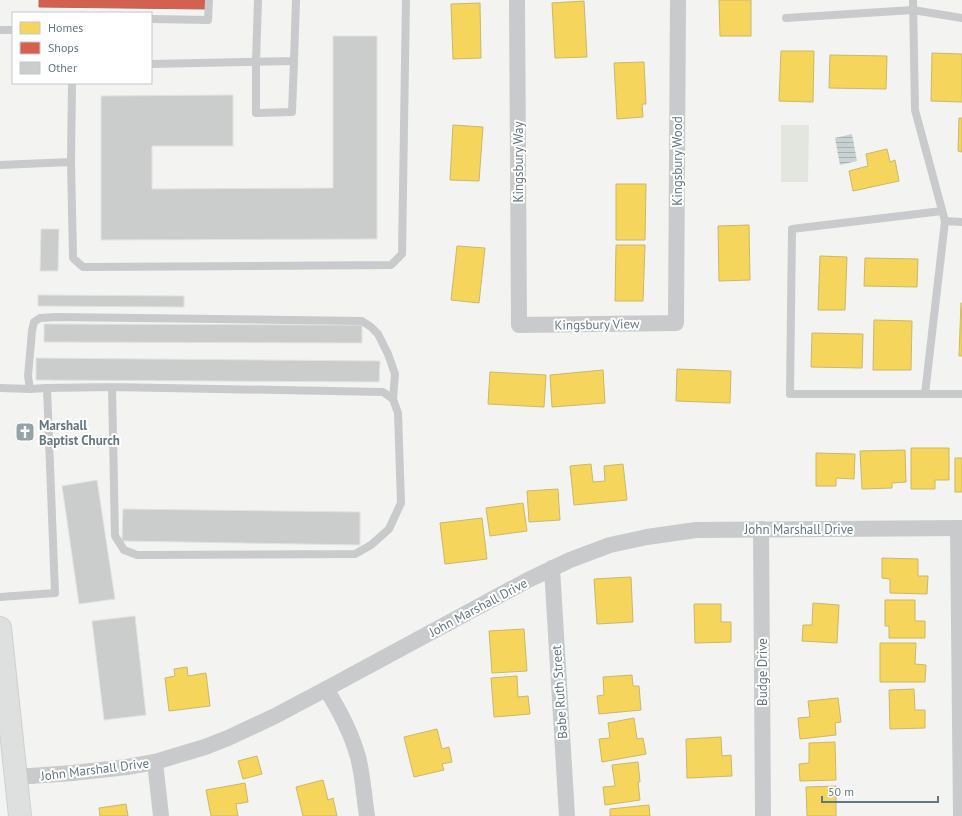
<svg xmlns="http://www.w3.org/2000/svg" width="962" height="816" font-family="'PT Sans',sans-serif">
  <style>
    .pitch { fill: #e3e6df }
    .water { fill: url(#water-rules) }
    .homes { fill: #f6d55c; stroke: #cab967 }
    .shops { fill: #d6604d; stroke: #b4675d }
    .building { fill: #cbcdcd; stroke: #e2e2e1 }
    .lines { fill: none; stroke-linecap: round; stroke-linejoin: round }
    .secondary-casing { stroke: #ced0d0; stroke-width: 24 }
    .service { stroke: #c8cacb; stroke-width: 8 }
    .minor { stroke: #c8cacb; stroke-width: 16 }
    .secondary { stroke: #dedfdf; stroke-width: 22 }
    .labels { text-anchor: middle; stroke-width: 4; stroke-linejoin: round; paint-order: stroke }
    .street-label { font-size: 13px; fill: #637781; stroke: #fff }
    .poi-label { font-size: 13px; font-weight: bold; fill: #637781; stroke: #fff; text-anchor: start }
  </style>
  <defs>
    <pattern id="water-rules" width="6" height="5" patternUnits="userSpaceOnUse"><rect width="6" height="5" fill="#c8d2d3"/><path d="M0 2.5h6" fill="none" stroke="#a6afb1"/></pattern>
  </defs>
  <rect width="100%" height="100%" fill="#f3f3f1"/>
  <polygon class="pitch" points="781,125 809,125 808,182 781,182"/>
  <polygon class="water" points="852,134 857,161 840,165 835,138"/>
  <g class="homes">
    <polygon points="719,0 751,0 751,36 720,36"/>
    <polygon points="584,1 587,57 555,58 552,3"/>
    <polygon points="480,3 481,58 453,59 451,4"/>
    <polygon points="781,51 814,51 813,102 779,101"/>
    <polygon points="932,53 962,54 962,102 931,101"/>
    <polygon points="830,55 887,56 886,89 829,88"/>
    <polygon points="644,62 646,104 642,104 643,117 617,119 614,63"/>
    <polygon points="959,118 962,118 962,152 958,151"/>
    <polygon points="453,125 483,127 479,181 450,180"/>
    <polygon points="887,149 890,162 895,160 899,181 853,191 849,171 868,166 866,154"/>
    <polygon points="616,184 646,184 645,240 616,240"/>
    <polygon points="749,225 750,280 719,281 718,226"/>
    <polygon points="616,245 645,245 643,301 615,301"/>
    <polygon points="457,246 485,248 479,303 451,300"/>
    <polygon points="820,256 847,257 845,310 818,310"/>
    <polygon points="865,258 918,259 917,287 864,286"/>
    <polygon points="961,303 962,303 962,356 959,356"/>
    <polygon points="874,320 912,321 911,370 873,370"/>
    <polygon points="812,333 863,334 862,368 811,367"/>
    <polygon points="677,369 731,371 730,403 676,401"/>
    <polygon points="603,370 605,403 552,407 550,375"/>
    <polygon points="490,372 546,375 544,407 488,404"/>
    <polygon points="911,448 949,448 949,480 935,480 935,489 911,489"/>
    <polygon points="905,450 906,482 892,483 892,488 862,489 860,451"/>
    <polygon points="816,453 855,454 854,479 836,478 836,486 816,486"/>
    <rect x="955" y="458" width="7" height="34"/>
    <polygon points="591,464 593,482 605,481 604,466 623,464 627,500 574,505 570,466"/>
    <polygon points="558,489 560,520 529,522 527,491"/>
    <polygon points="523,503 527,531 490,536 486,508"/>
    <polygon points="482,518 487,559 445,564 440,523"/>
    <polygon points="882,558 918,559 918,576 928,576 927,594 890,593 890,579 882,578"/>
    <polygon points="631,577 633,622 597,624 594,579"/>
    <polygon points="885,600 915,600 915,621 925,621 925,638 889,638 889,626 885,626"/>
    <polygon points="813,603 839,605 837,643 802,641 803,625 812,625"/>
    <polygon points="694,604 721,604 721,622 731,622 731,642 695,643"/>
    <polygon points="524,629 527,671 492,673 489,631"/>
    <polygon points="880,643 916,643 915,664 926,665 925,682 880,682"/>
    <polygon points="187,667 188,676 206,673 210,706 169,711 165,678 175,676 174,669"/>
    <polygon points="632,675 633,686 639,686 641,710 599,714 597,696 604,695 603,677"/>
    <polygon points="517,676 518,697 528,696 530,714 494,717 491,678"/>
    <polygon points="914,689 915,710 925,710 925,728 890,729 889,690"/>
    <polygon points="838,698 841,722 835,723 836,735 800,739 798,718 810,717 808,701"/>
    <polygon points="634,718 637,739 643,738 646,754 602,762 599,739 610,738 608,723"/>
    <polygon points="437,729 442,749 449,747 452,762 442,764 444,770 414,777 404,737"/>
    <polygon points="721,737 722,756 731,755 732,776 687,778 686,739"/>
    <polygon points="835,742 836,780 800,781 799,764 809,763 809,743"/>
    <polygon points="257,756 262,774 243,779 238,761"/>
    <polygon points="638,762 640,782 638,782 640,800 605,805 603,787 615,786 612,765"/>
    <polygon points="323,780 328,800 333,798 337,816 303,816 296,787"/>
    <polygon points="245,783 248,802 236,804 238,816 211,816 206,790"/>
    <polygon points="836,786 836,816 807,816 806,787"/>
    <polygon points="126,804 128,816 100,816 99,808"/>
    <polygon points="649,805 650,816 610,816 610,809"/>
  </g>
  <polygon class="shops" points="39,0 205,0 205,9 39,7"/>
  <g class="building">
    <polygon points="333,36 377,36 377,239 101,240 101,96 233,95 233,146 152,146 152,189 333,188"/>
    <polygon points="41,229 59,229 58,271 40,271"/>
    <polygon points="38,295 184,296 184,307 38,306"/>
    <polygon points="44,324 362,325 362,343 44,342"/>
    <polygon points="36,358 380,361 379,382 36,380"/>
    <polygon points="97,480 115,599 79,604 62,486"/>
    <polygon points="123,509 360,512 360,545 122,541"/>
    <polygon points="135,616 146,715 104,720 92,621"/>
  </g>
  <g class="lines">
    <g class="secondary-casing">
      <polyline id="secondary" points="0,628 20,816"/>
    </g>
    <g class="service">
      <polyline points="258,0 256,62 256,113 292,112 294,61"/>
      <polyline points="913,0 915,110 945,221 925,394"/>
      <polyline points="786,18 913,10 962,18"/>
      <polyline points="151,19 208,20 209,0"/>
      <polyline points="0,30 13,30"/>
      <polyline points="151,64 294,61 296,0"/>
      <polyline points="71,162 72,83"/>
      <polyline points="0,165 71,162 73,258 83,267 391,265 402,254 406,0"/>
      <polyline points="942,211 792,229 790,394 962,394"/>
      <polyline points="945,221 962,222"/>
      <polyline points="0,388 30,389 47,388 112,387 383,392 393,399 398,413 401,503 389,529 371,545 355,554 137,555 124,550 115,536 112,387"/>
      <polyline points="30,389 28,376 32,331 34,322 40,318 56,317 362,321 371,327 378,334 388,354 395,374 393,399"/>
      <polyline points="0,597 55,593 47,388"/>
    </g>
    <g class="minor">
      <polyline points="517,0 519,325 676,323 678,0"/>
      <polyline points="958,528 961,816"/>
      <polyline points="761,529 763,816"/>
      <polyline points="552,568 567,816"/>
      <path d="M326 689C340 711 351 732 358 757 363 776 364 797 367 816"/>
      <polyline points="155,762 161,816"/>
      <polyline points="16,777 73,773 127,767 155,762 205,747 228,738 273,717 326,689 528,580 570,560 610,545 647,537 696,530 962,528"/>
    </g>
    <use href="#secondary" class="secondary"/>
  </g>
  <defs>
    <g id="church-square" transform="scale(1)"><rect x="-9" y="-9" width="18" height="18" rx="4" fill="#95a2a8" stroke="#fff"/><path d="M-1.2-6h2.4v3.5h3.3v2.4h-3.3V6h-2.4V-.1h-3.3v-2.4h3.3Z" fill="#fff"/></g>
  </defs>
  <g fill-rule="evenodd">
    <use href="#church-square" x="25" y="432"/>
  </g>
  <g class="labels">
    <g class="street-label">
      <text transform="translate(677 161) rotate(-90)" y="5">Kingsbury Wood</text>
      <text transform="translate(518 162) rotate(-90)" y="5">Kingsbury Way</text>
      <text transform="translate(597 324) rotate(-1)" y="5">Kingsbury View</text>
      <text x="799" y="534">John Marshall Drive</text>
      <text transform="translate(478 607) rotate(-28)" y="5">John Marshall Drive</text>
      <text transform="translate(762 672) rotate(-90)" y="5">Budge Drive</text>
      <text transform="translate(559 692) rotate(-94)" y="5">Babe Ruth Street</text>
      <text transform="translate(95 769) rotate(-7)" y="5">John Marshall Drive</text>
    </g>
    <g class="poi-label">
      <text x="39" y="430">Marshall<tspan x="39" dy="15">Baptist Church</tspan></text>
    </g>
  </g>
  <rect x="12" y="12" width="140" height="72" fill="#ffffff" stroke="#c1c9cd"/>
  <rect x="20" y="22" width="20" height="12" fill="#f6d55c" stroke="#c1c9cd"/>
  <text x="48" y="32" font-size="12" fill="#637781">Homes</text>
  <rect x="20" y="42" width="20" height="12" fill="#d6604d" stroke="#c1c9cd"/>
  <text x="48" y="52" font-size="12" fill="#637781">Shops</text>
  <rect x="20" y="62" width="20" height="12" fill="#cbcdcd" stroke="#c1c9cd"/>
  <text x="48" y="72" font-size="12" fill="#637781">Other</text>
  <path d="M822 796v6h116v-6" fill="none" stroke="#637781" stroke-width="2"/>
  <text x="828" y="796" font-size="12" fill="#637781" stroke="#ffffff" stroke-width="3" paint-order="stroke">50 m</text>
</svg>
